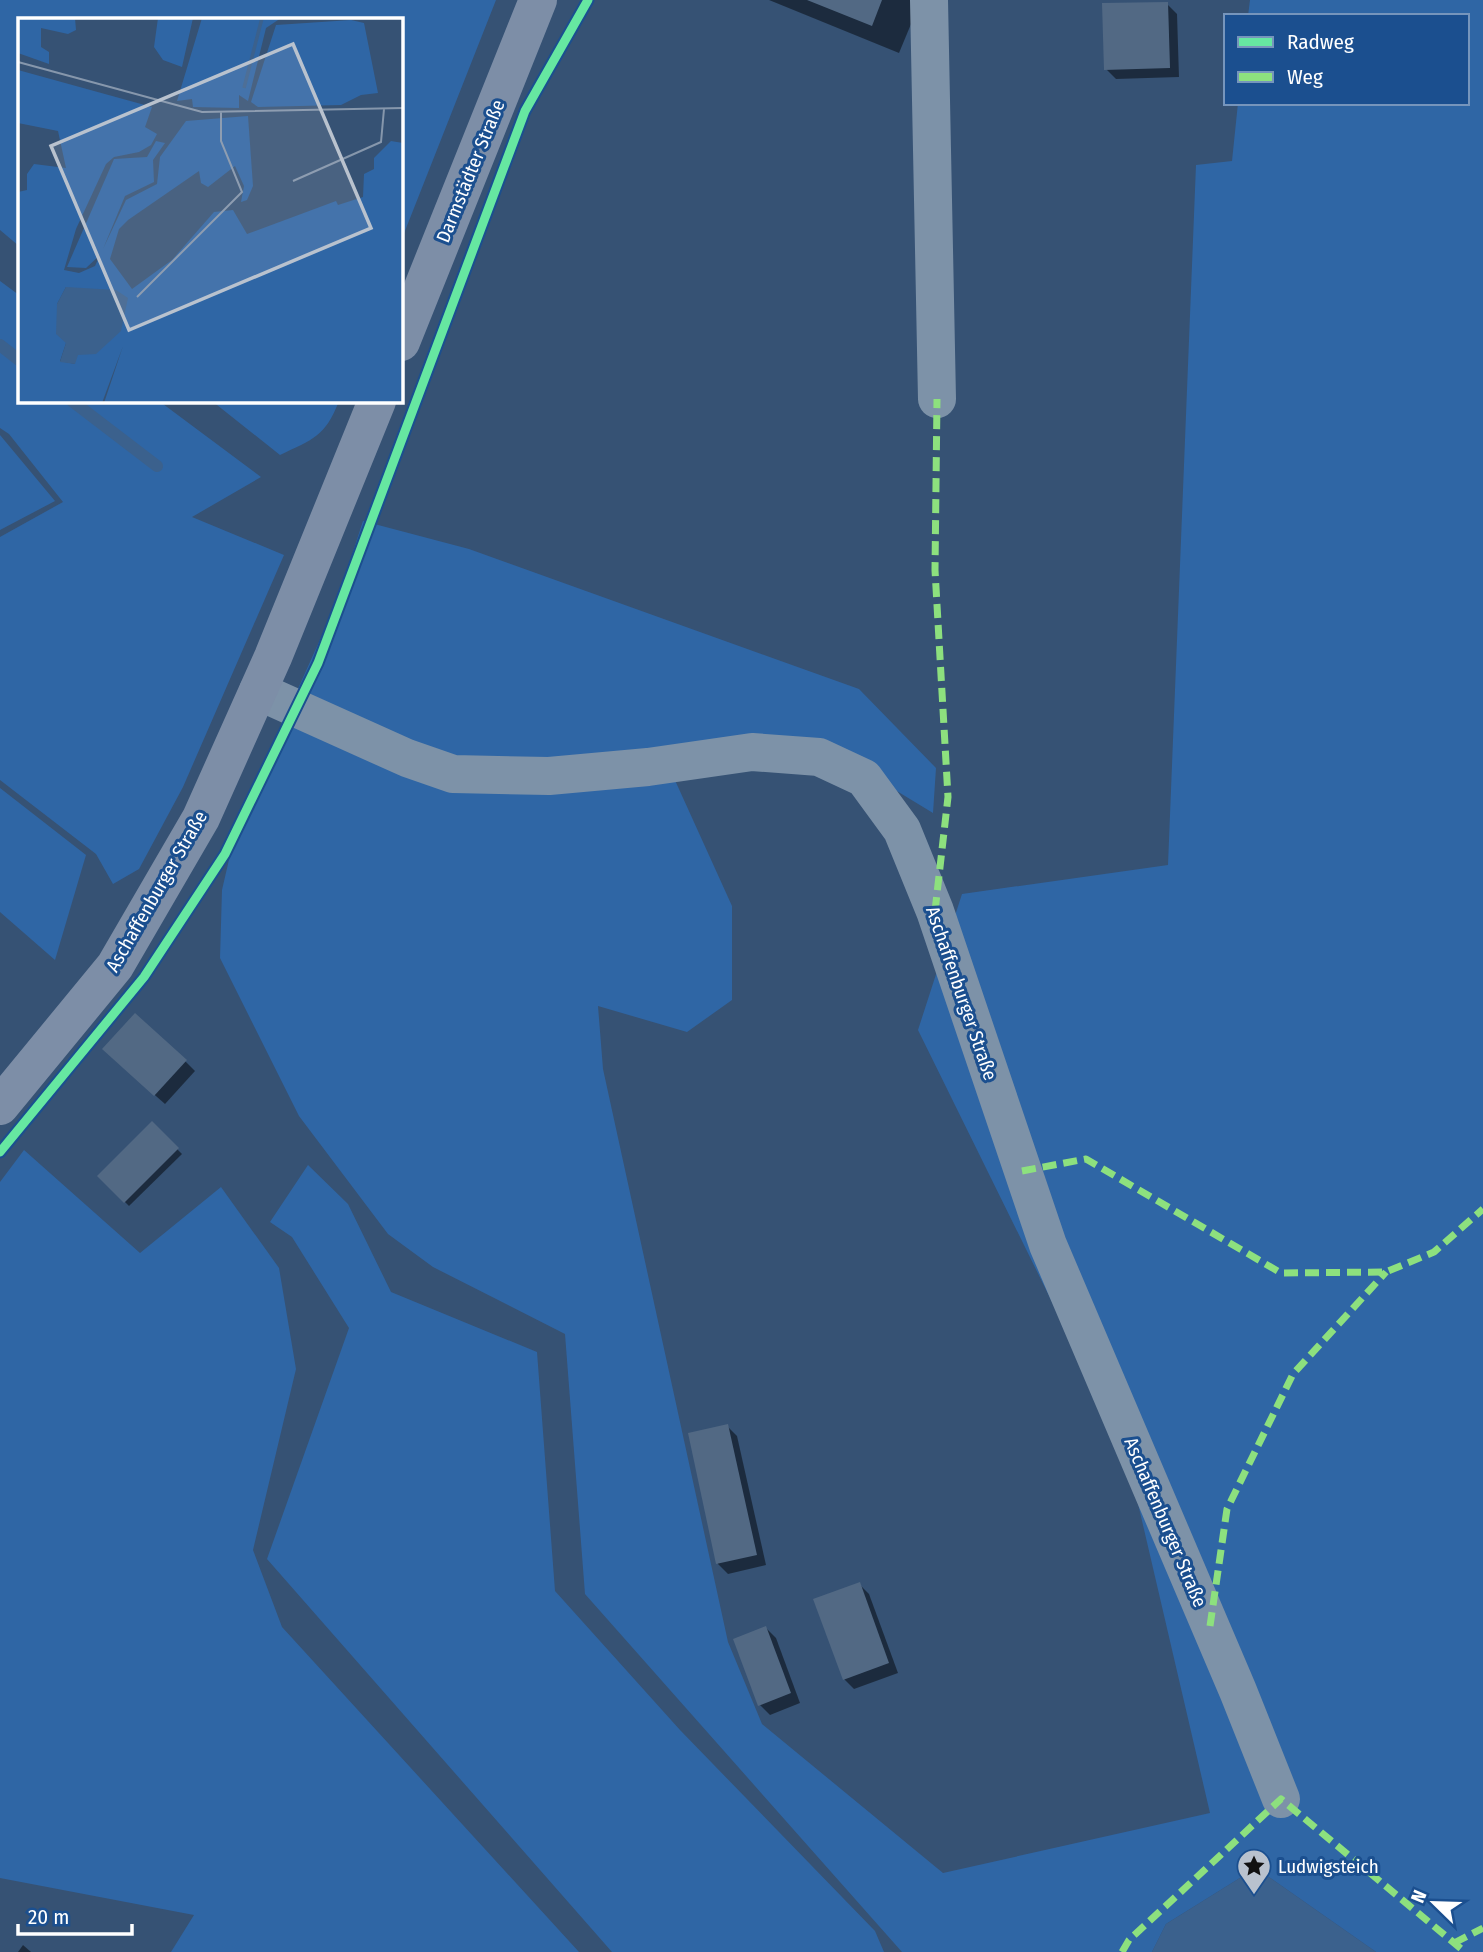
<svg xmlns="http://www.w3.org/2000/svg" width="1483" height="1952" font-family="'Fira Sans Condensed',sans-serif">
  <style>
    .green { fill: #2f66a5 }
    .water { fill: #3b618d }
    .shadow { fill: #0007 }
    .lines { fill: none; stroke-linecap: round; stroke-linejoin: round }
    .stream { stroke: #3b618d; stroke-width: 12 }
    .building { fill: #526984 }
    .minor { stroke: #7d92a8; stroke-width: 38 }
    .major { stroke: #7d8ea7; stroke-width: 38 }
    .quiet { stroke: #8de07e; stroke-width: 7; stroke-dasharray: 14 7; stroke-linecap: butt }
    .cycleway-casing { stroke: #1b4f8f; stroke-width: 13 }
    .cycleway { stroke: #66e7a1; stroke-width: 9 }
    .labels { text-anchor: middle; stroke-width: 6; stroke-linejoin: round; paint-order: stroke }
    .street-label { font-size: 19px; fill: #fff; stroke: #1b4f8f }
    .poi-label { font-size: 19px; fill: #fff; stroke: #1b4f8f; text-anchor: start }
    .inset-river { fill: none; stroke: #3b618d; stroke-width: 3.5 }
    .inset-road { fill: none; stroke: #8697ac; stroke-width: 2 }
    .view { fill: #b9c2ce; fill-opacity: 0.15; stroke: #b9c2ce; stroke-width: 3.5 }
    .inset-edge { fill: none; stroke: #fff; stroke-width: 3.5 }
  </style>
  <rect width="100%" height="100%" fill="#365274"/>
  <g class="green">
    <polygon points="0,0 496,0 401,241 401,19 19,19 19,246 0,230"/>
    <polygon points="1250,0 1483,0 1483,1952 1376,1952 1256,1868 1166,1924 1152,1952 902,1952 585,1594 565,1334 433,1267 388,1234 299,1116 220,958 222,890 237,825 336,604 363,521 469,549 859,689 936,768 933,813 826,748 664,756 732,906 732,1000 687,1032 598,1006 603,1069 728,1642 762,1724 943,1873 1210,1813 1126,1452 918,1030 962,894 1168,865 1196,165 1232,161 1238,103 1467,103 1467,16 1248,16"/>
    <polygon points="0,281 19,295 19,401 159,401 261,477 192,517 284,555 183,787 139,869 113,884 96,854 0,780 0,537 63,502 9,434 0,428"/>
    <path d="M212 401H339C325 437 313 439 280 455Z"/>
    <polygon points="0,435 55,501 0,530"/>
    <polygon points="0,788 86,855 55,960 0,912"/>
    <polygon points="24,1150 140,1253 221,1187 279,1268 296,1369 253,1550 282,1627 579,1952 171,1952 194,1915 0,1878 0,1182"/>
    <polygon points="308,1165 348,1204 391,1292 537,1352 555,1591 680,1730 875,1931 884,1952 612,1952 267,1559 349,1328 292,1237 270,1222"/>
  </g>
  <polygon class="water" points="1256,1868 1376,1952 1152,1952 1166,1924"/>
  <g class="shadow">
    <polygon points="769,0 921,0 899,53"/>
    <polygon points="1167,4 1177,14 1179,77 1116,79 1106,69"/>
    <polygon points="114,1059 185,1061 195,1071 165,1104"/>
    <polygon points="152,1124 182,1154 129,1206 99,1176"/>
    <polygon points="727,1426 737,1436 766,1565 728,1574 718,1564"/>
    <polygon points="859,1584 869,1594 898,1673 854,1689 844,1679"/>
    <polygon points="766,1628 776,1638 800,1703 770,1715 760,1705"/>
    <polygon points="23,1945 31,1952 18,1952"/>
  </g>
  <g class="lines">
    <g class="stream">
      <polyline points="0,345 19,360"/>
      <polyline points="72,401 157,466"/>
    </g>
  </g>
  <g class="building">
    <polygon points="807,0 882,0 872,26"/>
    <polygon points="1168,2 1170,68 1104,70 1102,3"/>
    <polygon points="135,1013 187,1060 154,1096 102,1049"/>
    <polygon points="152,1121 179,1148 124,1203 97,1176"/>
    <polygon points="728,1424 757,1555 716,1564 688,1433"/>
    <polygon points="860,1582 889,1663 843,1680 813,1599"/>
    <polygon points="766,1626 791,1693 758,1706 733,1639"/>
  </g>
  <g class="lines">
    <g class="minor">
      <polyline points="929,0 937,399"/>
      <polyline points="258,691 407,758 453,774 549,776 648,767 752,752 819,757 864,778 902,830 935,911 1048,1245 1238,1691 1281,1799"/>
    </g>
    <g class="major">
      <polyline points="401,342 538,0"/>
      <polyline points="0,1106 115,966 201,818 273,657 377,401"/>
    </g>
    <g class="quiet">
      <polyline points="935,911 948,797 935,570 937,399"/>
      <polyline points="1022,1171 1086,1159 1281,1273 1386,1272 1434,1252 1483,1209"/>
      <polyline points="1210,1626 1227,1509 1293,1374 1386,1272"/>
      <polyline points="1454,1943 1483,1928"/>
      <polyline points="1122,1952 1129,1940 1281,1799 1465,1952"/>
    </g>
    <g class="cycleway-casing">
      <polyline id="cycleway" points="0,1152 144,977 225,854 318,663 525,111 588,0"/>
    </g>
    <use href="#cycleway" class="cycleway"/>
  </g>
  <defs>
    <g id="sight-pin" transform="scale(1.75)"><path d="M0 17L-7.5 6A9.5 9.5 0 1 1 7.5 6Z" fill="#b9c2ce" stroke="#1b4f8f"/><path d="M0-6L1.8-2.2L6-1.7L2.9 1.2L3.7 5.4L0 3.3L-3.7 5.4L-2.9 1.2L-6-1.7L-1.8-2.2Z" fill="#111"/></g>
  </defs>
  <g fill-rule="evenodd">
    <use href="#sight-pin" x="1254" y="1866"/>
  </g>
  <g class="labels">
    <g class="street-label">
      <text transform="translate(470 171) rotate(-68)" y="7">Darmstädter Straße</text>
      <text transform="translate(156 891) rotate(-60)" y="7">Aschaffenburger Straße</text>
      <text transform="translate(962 993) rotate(71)" y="7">Aschaffenburger Straße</text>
      <text transform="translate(1166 1522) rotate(67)" y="7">Aschaffenburger Straße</text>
    </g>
    <g class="poi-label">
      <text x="1278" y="1873">Ludwigsteich</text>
    </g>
  </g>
  <g transform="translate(18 18)">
    <rect width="385" height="385" fill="#365274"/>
    <path d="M0 0H57L58 12 50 16 23 10V29L31 34V46L0 35ZM140 0H175L164 49 145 42 136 29ZM184 0H263L248 10 230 83 221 77V90L175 89 174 81 159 83ZM333 2 346 5 360 75 343 77 323 87 240 89 233 84 258 7ZM0 52 134 89 127 109 139 116 133 127 121 134 96 139 88 146 58 211 46 252 61 255 77 248 82 237 68 250 49 249 96 141 129 139 138 123 147 125 135 142 136 164 107 178 85 231 108 182 139 166 142 139 168 103 230 98 235 168 229 182 223 184 226 168 217 148 190 169 183 165 181 153 110 202 101 211 92 241 114 271 154 242 196 194 215 192 229 216 318 183 320 187 345 179 346 156 356 151V140L373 123 385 125V385H86L105 328 84 385H0V174L9 172V156L16 146 48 150 40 113 0 105ZM48 269 57 346 42 343 48 325 39 286Z" fill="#2f66a5" fill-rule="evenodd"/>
    <path d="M48 269 98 272 110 280 103 313 78 336 60 337 57 346 42 344 48 325 38 316 39 286Z" fill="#3b618d"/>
    <path class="inset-river" d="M226 70 244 0"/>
    <path class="inset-road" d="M0 44 184 94 385 90M275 163 363 124 366 91M119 279 224 174 203 123V94"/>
    <path class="view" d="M275 26 353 210 111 312 33 128Z"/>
    <rect width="385" height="385" class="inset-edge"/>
  </g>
  <rect x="1224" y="14" width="245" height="91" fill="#1b4f8f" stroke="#7695bc" stroke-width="2"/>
  <rect x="1238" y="37" width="35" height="10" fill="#66e7a1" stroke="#7695bc" stroke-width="2"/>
  <text x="1287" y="49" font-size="21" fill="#ffffff">Radweg</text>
  <rect x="1238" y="72" width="35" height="10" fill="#8de07e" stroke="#7695bc" stroke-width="2"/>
  <text x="1287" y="84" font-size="21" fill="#ffffff">Weg</text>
  <g transform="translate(1434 1903) rotate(293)" stroke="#1b4f8f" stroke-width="5" paint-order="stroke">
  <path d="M0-5L12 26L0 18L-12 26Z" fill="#ffffff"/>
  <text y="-10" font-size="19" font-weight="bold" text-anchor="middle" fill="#ffffff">N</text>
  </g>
  <path d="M18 1924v10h114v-10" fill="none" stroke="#ffffff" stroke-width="3.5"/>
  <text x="28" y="1924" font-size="21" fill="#ffffff" stroke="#1b4f8f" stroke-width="5" paint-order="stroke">20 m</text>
</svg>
